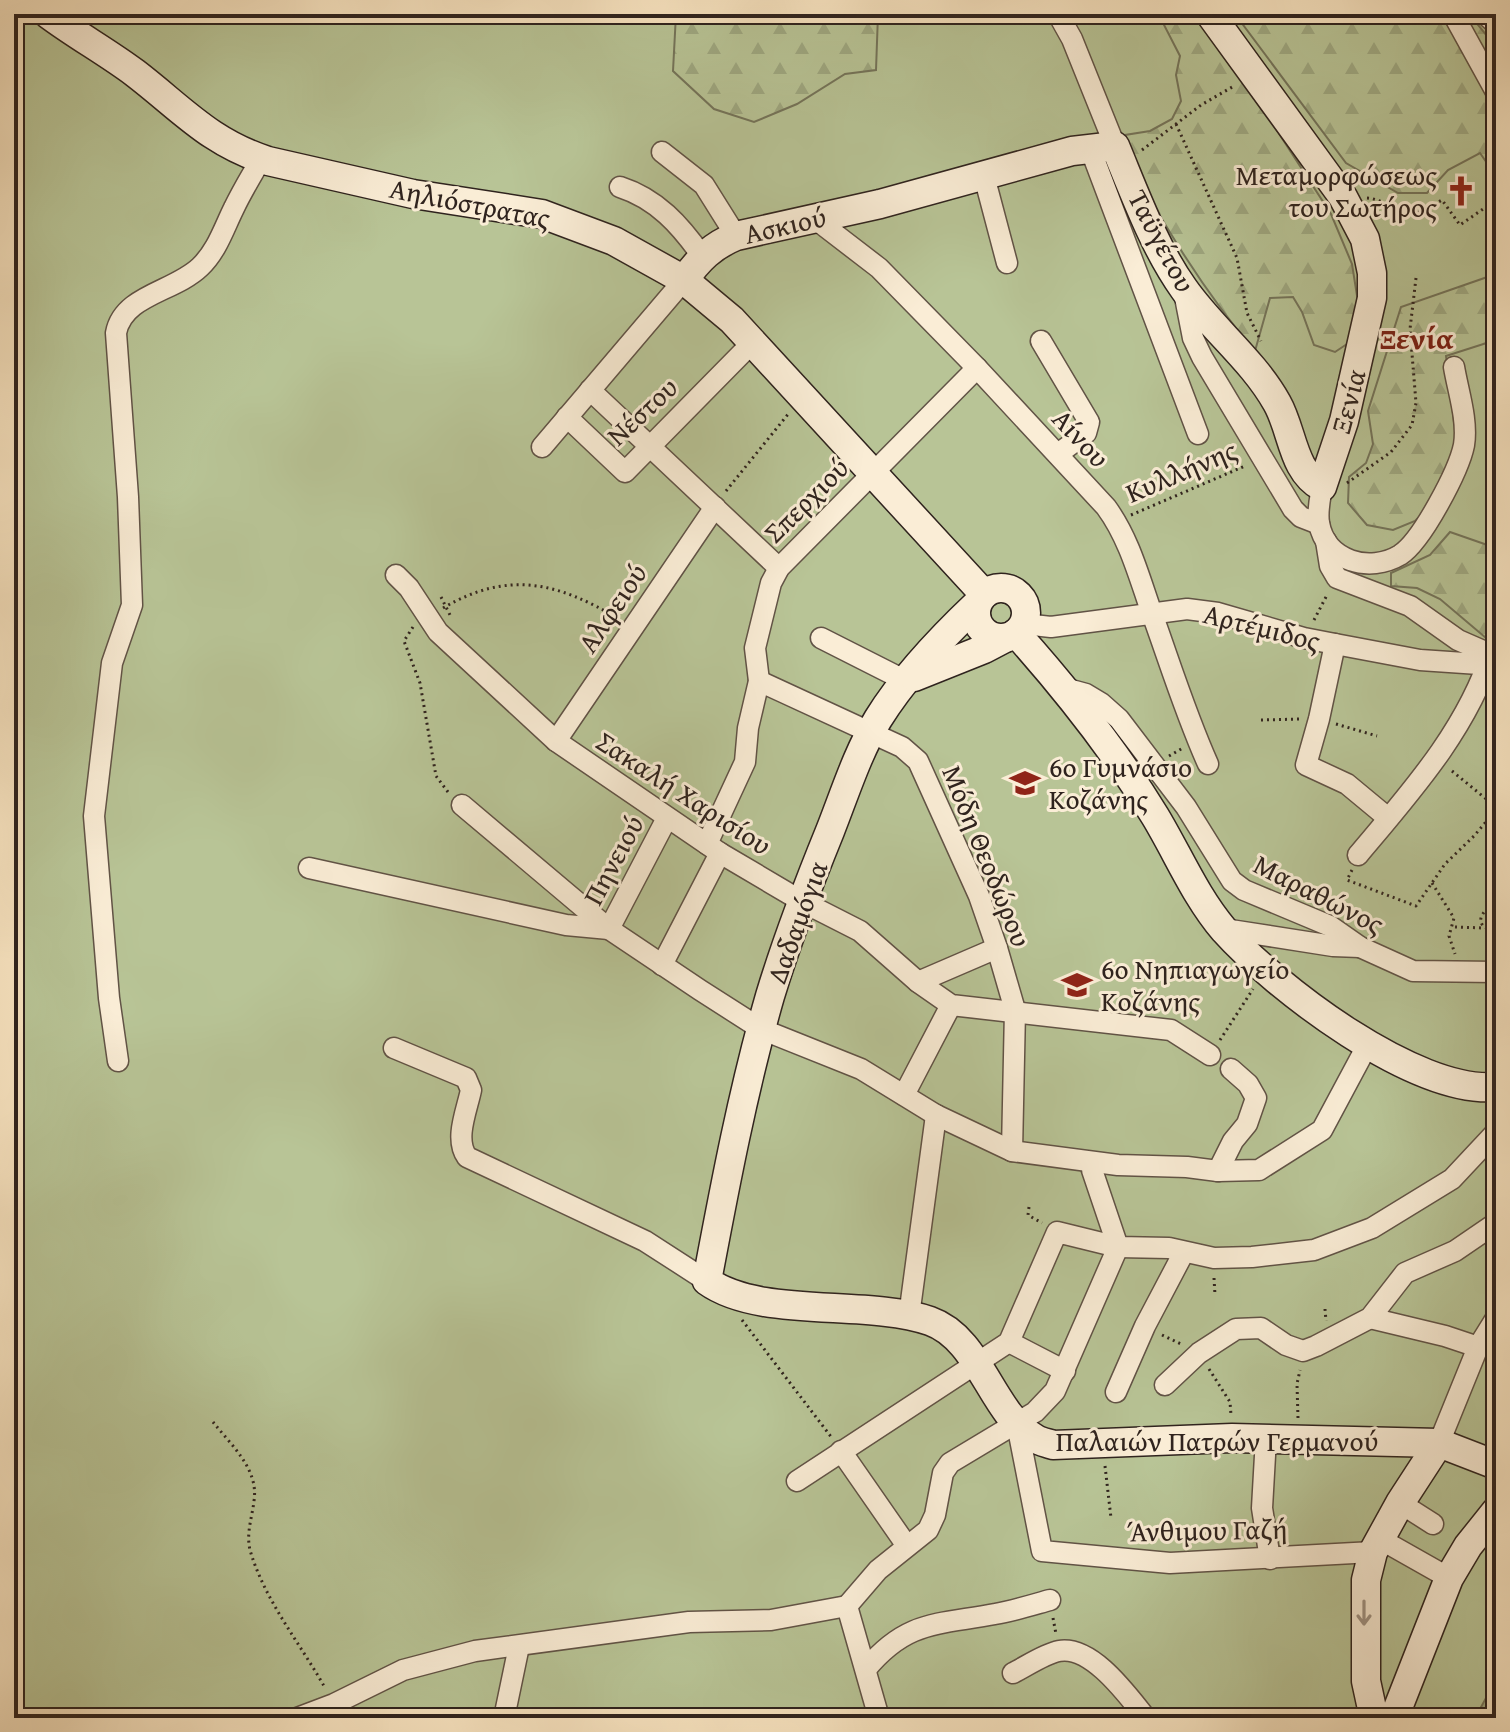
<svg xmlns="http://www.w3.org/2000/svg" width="1510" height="1732" font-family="'Gentium Book Plus',serif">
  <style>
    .green { fill: #b8c496; stroke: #74745a; stroke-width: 2 }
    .forest { fill: url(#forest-firs); stroke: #74745a; stroke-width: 2 }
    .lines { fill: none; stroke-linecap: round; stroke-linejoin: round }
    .street-casing { stroke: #615346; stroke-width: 23 }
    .secondary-casing { stroke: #2f231e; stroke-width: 31 }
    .path { stroke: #2f231e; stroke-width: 3; stroke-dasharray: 2 4; stroke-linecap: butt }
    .street { stroke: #faedd6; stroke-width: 20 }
    .secondary { stroke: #faedd6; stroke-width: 28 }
    .oneway { stroke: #9f9283 }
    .labels { text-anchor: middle; stroke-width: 6; stroke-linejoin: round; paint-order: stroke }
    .poi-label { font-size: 28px; fill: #2f231e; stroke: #faedd6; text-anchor: start }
    .street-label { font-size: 28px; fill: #2f231e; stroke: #faedd6 }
    .neighbourhood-label { font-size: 30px; font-weight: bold; fill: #7a1f14; stroke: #faedd6 }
  </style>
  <defs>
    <pattern id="forest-firs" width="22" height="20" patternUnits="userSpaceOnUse" patternTransform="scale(2)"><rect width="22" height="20" fill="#b8c496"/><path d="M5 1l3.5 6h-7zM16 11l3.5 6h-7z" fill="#9ea881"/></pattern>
  </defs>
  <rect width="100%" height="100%" fill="#f7e3c0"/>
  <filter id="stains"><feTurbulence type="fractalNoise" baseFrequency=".0025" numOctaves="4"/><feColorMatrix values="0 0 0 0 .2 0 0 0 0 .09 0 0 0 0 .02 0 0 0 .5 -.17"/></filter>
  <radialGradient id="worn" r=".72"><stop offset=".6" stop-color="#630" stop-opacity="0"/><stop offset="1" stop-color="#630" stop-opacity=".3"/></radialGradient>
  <rect class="green" x="14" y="14" width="1482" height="1704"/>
  <g class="forest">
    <polygon points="676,14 878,14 876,70 845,74 797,104 754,122 714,109 673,71"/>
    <polygon points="938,14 1028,14 1020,17 943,21"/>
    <path d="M1161 14H1196L1267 115 1331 214 1352 264 1358 302 1353 340 1335 352 1314 345 1302 312 1293 297 1270 298 1255 351C1200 288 1160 217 1118 144L1125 135 1150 131 1172 119 1181 101 1176 75 1180 56 1163 23Z"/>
    <polygon points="1235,14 1385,14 1394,23 1405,14 1460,14 1475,21 1496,47 1496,176 1480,153 1448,170 1427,193 1398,193 1346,163"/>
    <polygon points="1496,274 1496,340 1446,356 1457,447 1428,508 1415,521 1393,530 1367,525 1348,503 1349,477 1366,463 1373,444 1368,411 1401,307"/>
    <polygon points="1450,532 1496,548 1496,619 1486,638 1440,599 1417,588 1391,586 1391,573 1430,555"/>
    <polygon points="1496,1680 1496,1718 1475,1718"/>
  </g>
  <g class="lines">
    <g class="street-casing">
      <g id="street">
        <polyline points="1058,14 1072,39 1115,146"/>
        <polyline points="1453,14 1496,92"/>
        <polyline points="1485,14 1496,24"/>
        <polyline points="1090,148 1198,434"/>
        <polyline points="662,152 704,185 736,236"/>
        <polyline points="984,176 1007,263"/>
        <path d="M620 187C657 199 680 225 702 256"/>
        <path d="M814 218 879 268 977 368 1106 507C1128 537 1138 573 1150 608 1169 660 1185 713 1208 764"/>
        <polyline points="1184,292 1193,338 1202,357 1293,509 1301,517 1319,524"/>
        <polyline points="1041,341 1089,422 1086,433 1058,454"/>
        <polyline points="590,390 779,568"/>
        <polyline points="567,417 625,472 753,342"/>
        <polyline points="542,447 684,280"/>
        <path d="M1322 487C1320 499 1317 511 1319 523 1326 562 1370 573 1400 555 1422 541 1459 470 1464 445 1468 420 1458 391 1454 367"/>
        <polyline points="1326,541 1330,566 1337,578 1410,606 1458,640 1490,654"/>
        <polyline points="396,575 409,588 438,632 556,741 720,853 803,902 860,931 918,982 951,1005 1171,1030 1210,1055"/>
        <polyline points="1024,624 1051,627 1187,609 1218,613 1304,638 1335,644 1420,660 1479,664 1496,651"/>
        <polyline points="821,638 906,681"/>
        <polyline points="1335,644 1319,719 1306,765 1347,784 1388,818"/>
        <polyline points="759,681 902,747 918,761 979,896 997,948 1015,1010 1012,1151"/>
        <polyline points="1064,688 1086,694 1101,703 1119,719 1186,807 1232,881 1244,890 1330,926 1360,947 1413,971 1496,972"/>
        <polyline points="556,741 715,507"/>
        <polyline points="462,805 609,929 700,990 761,1029 861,1069 936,1115 1012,1151 1118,1165 1187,1167 1218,1171 1259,1170 1322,1130 1368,1044"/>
        <polyline points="707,844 745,762 748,728 759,681 755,648 771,583 779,568 977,368"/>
        <path d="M1358 855C1410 793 1467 730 1492 651"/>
        <polyline points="309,868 566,925 609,929 667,818"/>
        <polyline points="1224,929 1333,946 1360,947"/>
        <polyline points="662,965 720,853"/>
        <polyline points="918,982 997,948"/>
        <path d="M394 1048 466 1078 471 1090C467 1110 454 1139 467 1157L645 1241 707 1281"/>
        <path d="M118 1061 109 998 94 816 112 663 132 605 128 497 116 333C123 295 174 292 200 267 217 251 224 228 234 208 242 191 252 175 261 159"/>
        <polyline points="904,1095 951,1005"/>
        <polyline points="1092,1170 1118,1247"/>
        <polyline points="1218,1171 1233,1141 1247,1124 1256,1098 1248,1084 1231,1069"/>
        <polyline points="909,1316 936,1115"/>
        <polyline points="1370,1318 1445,1336 1478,1347"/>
        <polyline points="1009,1342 1065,1371"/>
        <polyline points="1165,1385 1199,1353 1236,1329 1261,1328 1286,1345 1303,1351 1316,1346 1370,1318 1405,1273 1455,1251 1496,1223"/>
        <polyline points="1116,1392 1145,1326 1184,1252"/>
        <polyline points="1017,1424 1042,1551 1170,1563 1373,1552"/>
        <polyline points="1266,1438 1262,1508 1270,1559"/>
        <polyline points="1439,1443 1478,1347 1496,1318"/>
        <polyline points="841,1451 907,1546"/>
        <polyline points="797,1481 1009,1342 1057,1232 1118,1247 1169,1248 1214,1258 1252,1257 1314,1250 1372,1228 1452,1179 1496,1132"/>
        <polyline points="1400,1503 1433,1524"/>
        <polyline points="1380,1539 1449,1578"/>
        <polyline points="847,1606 878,1570 928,1530 935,1515 943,1473 950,1463 1035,1412 1055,1391 1118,1247"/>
        <polyline points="847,1606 879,1718"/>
        <path d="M866 1669C907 1620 937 1625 995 1614 1013 1611 1032 1605 1050 1600"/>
        <path d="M1013 1673C1027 1666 1044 1654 1059 1651 1092 1645 1128 1696 1146 1718"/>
        <polyline points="297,1718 334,1704 403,1670 475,1651 689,1622 771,1620 847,1606"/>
        <polyline points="504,1718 519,1646"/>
      </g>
    </g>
    <g class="secondary-casing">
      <g id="secondary">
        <path d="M48 14C76 35 107 52 135 73 182 109 209 142 268 161L413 194 542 214 614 241 684 280 732 320 984 594"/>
        <path d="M684 280C699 259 712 246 736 236L880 204 1072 151 1115 146C1135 194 1154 247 1184 289 1212 329 1253 360 1277 403 1293 431 1292 471 1322 487L1344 421 1372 298V273L1365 239 1343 197 1210 14"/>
        <circle cx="1001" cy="613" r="25"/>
        <path d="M977 604C941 638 904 677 878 719 857 754 845 793 830 831 808 885 787 940 770 996 743 1090 725 1185 707 1281 760 1319 866 1299 930 1321 981 1339 991 1414 1036 1439 1041 1442 1048 1443 1053 1445L1232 1438 1439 1443 1496 1465"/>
        <path d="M1016 633C1067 690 1115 751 1155 816 1178 854 1195 896 1224 930 1276 988 1415 1094 1496 1087"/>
        <polyline points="914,677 984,649 1005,638"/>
        <polyline points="1374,1718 1366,1681 1366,1580 1373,1552 1400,1503 1439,1443"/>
        <polyline points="1394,1718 1449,1578 1468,1546 1496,1511"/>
      </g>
    </g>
    <g class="path">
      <polyline points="1176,124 1237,258 1247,313 1261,341"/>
      <polyline points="1142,150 1201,105 1234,86"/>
      <path d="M1367 198C1384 199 1401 215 1411 214 1421 213 1433 205 1442 200L1460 225 1496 200"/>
      <polyline points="1347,483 1391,452 1412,425 1416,403 1410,329 1416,278"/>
      <polyline points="726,491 789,413"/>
      <polyline points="1131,515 1245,466"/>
      <polyline points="441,597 450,615"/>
      <path d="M443 608C508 570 557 582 619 619"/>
      <polyline points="1314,620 1327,595"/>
      <polyline points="413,627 404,641 420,683 436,776 448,792"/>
      <polyline points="1261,720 1302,719"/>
      <polyline points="1336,724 1377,736"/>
      <polyline points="1169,756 1183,748"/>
      <polyline points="1452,771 1496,807"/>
      <polyline points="1352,870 1347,880 1416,906 1445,864 1474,836 1496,810"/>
      <polyline points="1432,883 1454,918 1449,936 1455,954"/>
      <path d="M1496 899C1482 914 1470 923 1496 933"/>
      <polyline points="1455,927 1484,928"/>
      <polyline points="1220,1040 1253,989"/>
      <polyline points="1029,1207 1028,1215 1042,1223"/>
      <polyline points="1214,1278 1215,1295"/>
      <polyline points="1325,1309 1326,1321"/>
      <polyline points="742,1320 832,1438"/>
      <polyline points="1162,1335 1181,1344"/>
      <polyline points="1209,1369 1230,1402 1231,1415"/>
      <polyline points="1298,1418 1297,1384 1300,1370"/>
      <path d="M213 1422C231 1445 259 1469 254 1501 252 1518 246 1533 250 1550 264 1599 299 1642 324 1686"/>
      <polyline points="1105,1466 1111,1518"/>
      <polyline points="1053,1618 1056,1634"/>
    </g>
    <use href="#street" class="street"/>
    <use href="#secondary" class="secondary"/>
  </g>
  <defs><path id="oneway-shaft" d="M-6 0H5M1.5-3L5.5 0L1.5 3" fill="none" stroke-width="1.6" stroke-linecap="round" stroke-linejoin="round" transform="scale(2)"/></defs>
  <use class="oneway" href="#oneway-shaft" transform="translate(1364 1613) rotate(90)"/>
  <defs>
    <g id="church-bare" transform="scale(2.4)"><path d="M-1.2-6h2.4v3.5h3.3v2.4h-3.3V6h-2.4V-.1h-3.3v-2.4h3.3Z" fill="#8f2418" stroke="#faedd6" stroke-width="2.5" paint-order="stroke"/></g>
    <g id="school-bare" transform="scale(2.4)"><path d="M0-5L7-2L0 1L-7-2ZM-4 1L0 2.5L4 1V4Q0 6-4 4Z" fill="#8f2418" stroke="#faedd6" stroke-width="2.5" paint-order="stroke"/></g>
  </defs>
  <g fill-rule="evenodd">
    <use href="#church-bare" x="1461" y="191"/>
    <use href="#school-bare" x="1025" y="783"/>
    <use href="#school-bare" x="1077" y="985"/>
  </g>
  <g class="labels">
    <g class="poi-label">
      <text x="1437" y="185" text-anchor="end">Μεταμορφώσεως<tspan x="1437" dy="32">του Σωτήρος</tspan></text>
      <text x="1049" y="777">6ο Γυμνάσιο<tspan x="1049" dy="32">Κοζάνης</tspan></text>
      <text x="1101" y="979">6ο Νηπιαγωγείο<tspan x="1101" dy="32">Κοζάνης</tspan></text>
    </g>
    <g class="street-label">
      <text transform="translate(470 203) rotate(11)" y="10">Αηλιόστρατας</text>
      <text transform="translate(785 225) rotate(-13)" y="10">Ασκιού</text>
      <text transform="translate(1162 241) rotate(62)" y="10">Ταϋγέτου</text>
      <text transform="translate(1348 401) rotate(-75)" y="10">Ξενία</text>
      <text transform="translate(642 411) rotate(-43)" y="10">Νέστου</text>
      <text transform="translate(1081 438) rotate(47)" y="10">Αίνου</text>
      <text transform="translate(1181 471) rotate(-23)" y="10">Κυλλήνης</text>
      <text transform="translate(806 500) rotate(-45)" y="10">Σπερχιού</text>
      <text transform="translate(612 608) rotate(-56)" y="10">Αλφειού</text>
      <text transform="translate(1262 627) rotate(14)" y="10">Αρτέμιδος</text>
      <text transform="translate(684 793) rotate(33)" y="10">Σακαλή Χαρισίου</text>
      <text transform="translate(987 856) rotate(68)" y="10">Μόδη Θεοδώρου</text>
      <text transform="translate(613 860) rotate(-62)" y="10">Πηνειού</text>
      <text transform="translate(1319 894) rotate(27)" y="10">Μαραθώνος</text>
      <text transform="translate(797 922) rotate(-70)" y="10">Δαδαμόγια</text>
      <text x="1217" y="1451">Παλαιών Πατρών Γερμανού</text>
      <text transform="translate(1207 1530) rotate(-1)" y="10">Άνθιμου Γαζή</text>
    </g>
    <g class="neighbourhood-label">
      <text x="1417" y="349">Ξενία</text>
    </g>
  </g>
  <rect width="1510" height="1732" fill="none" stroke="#f7e3c0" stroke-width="48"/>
  <rect x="16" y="16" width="1478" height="1700" fill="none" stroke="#2f231e" stroke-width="4"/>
  <rect x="24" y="24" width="1462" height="1684" fill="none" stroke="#2f231e" stroke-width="2"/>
  <rect width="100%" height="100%" filter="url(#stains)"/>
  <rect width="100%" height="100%" fill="url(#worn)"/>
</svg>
